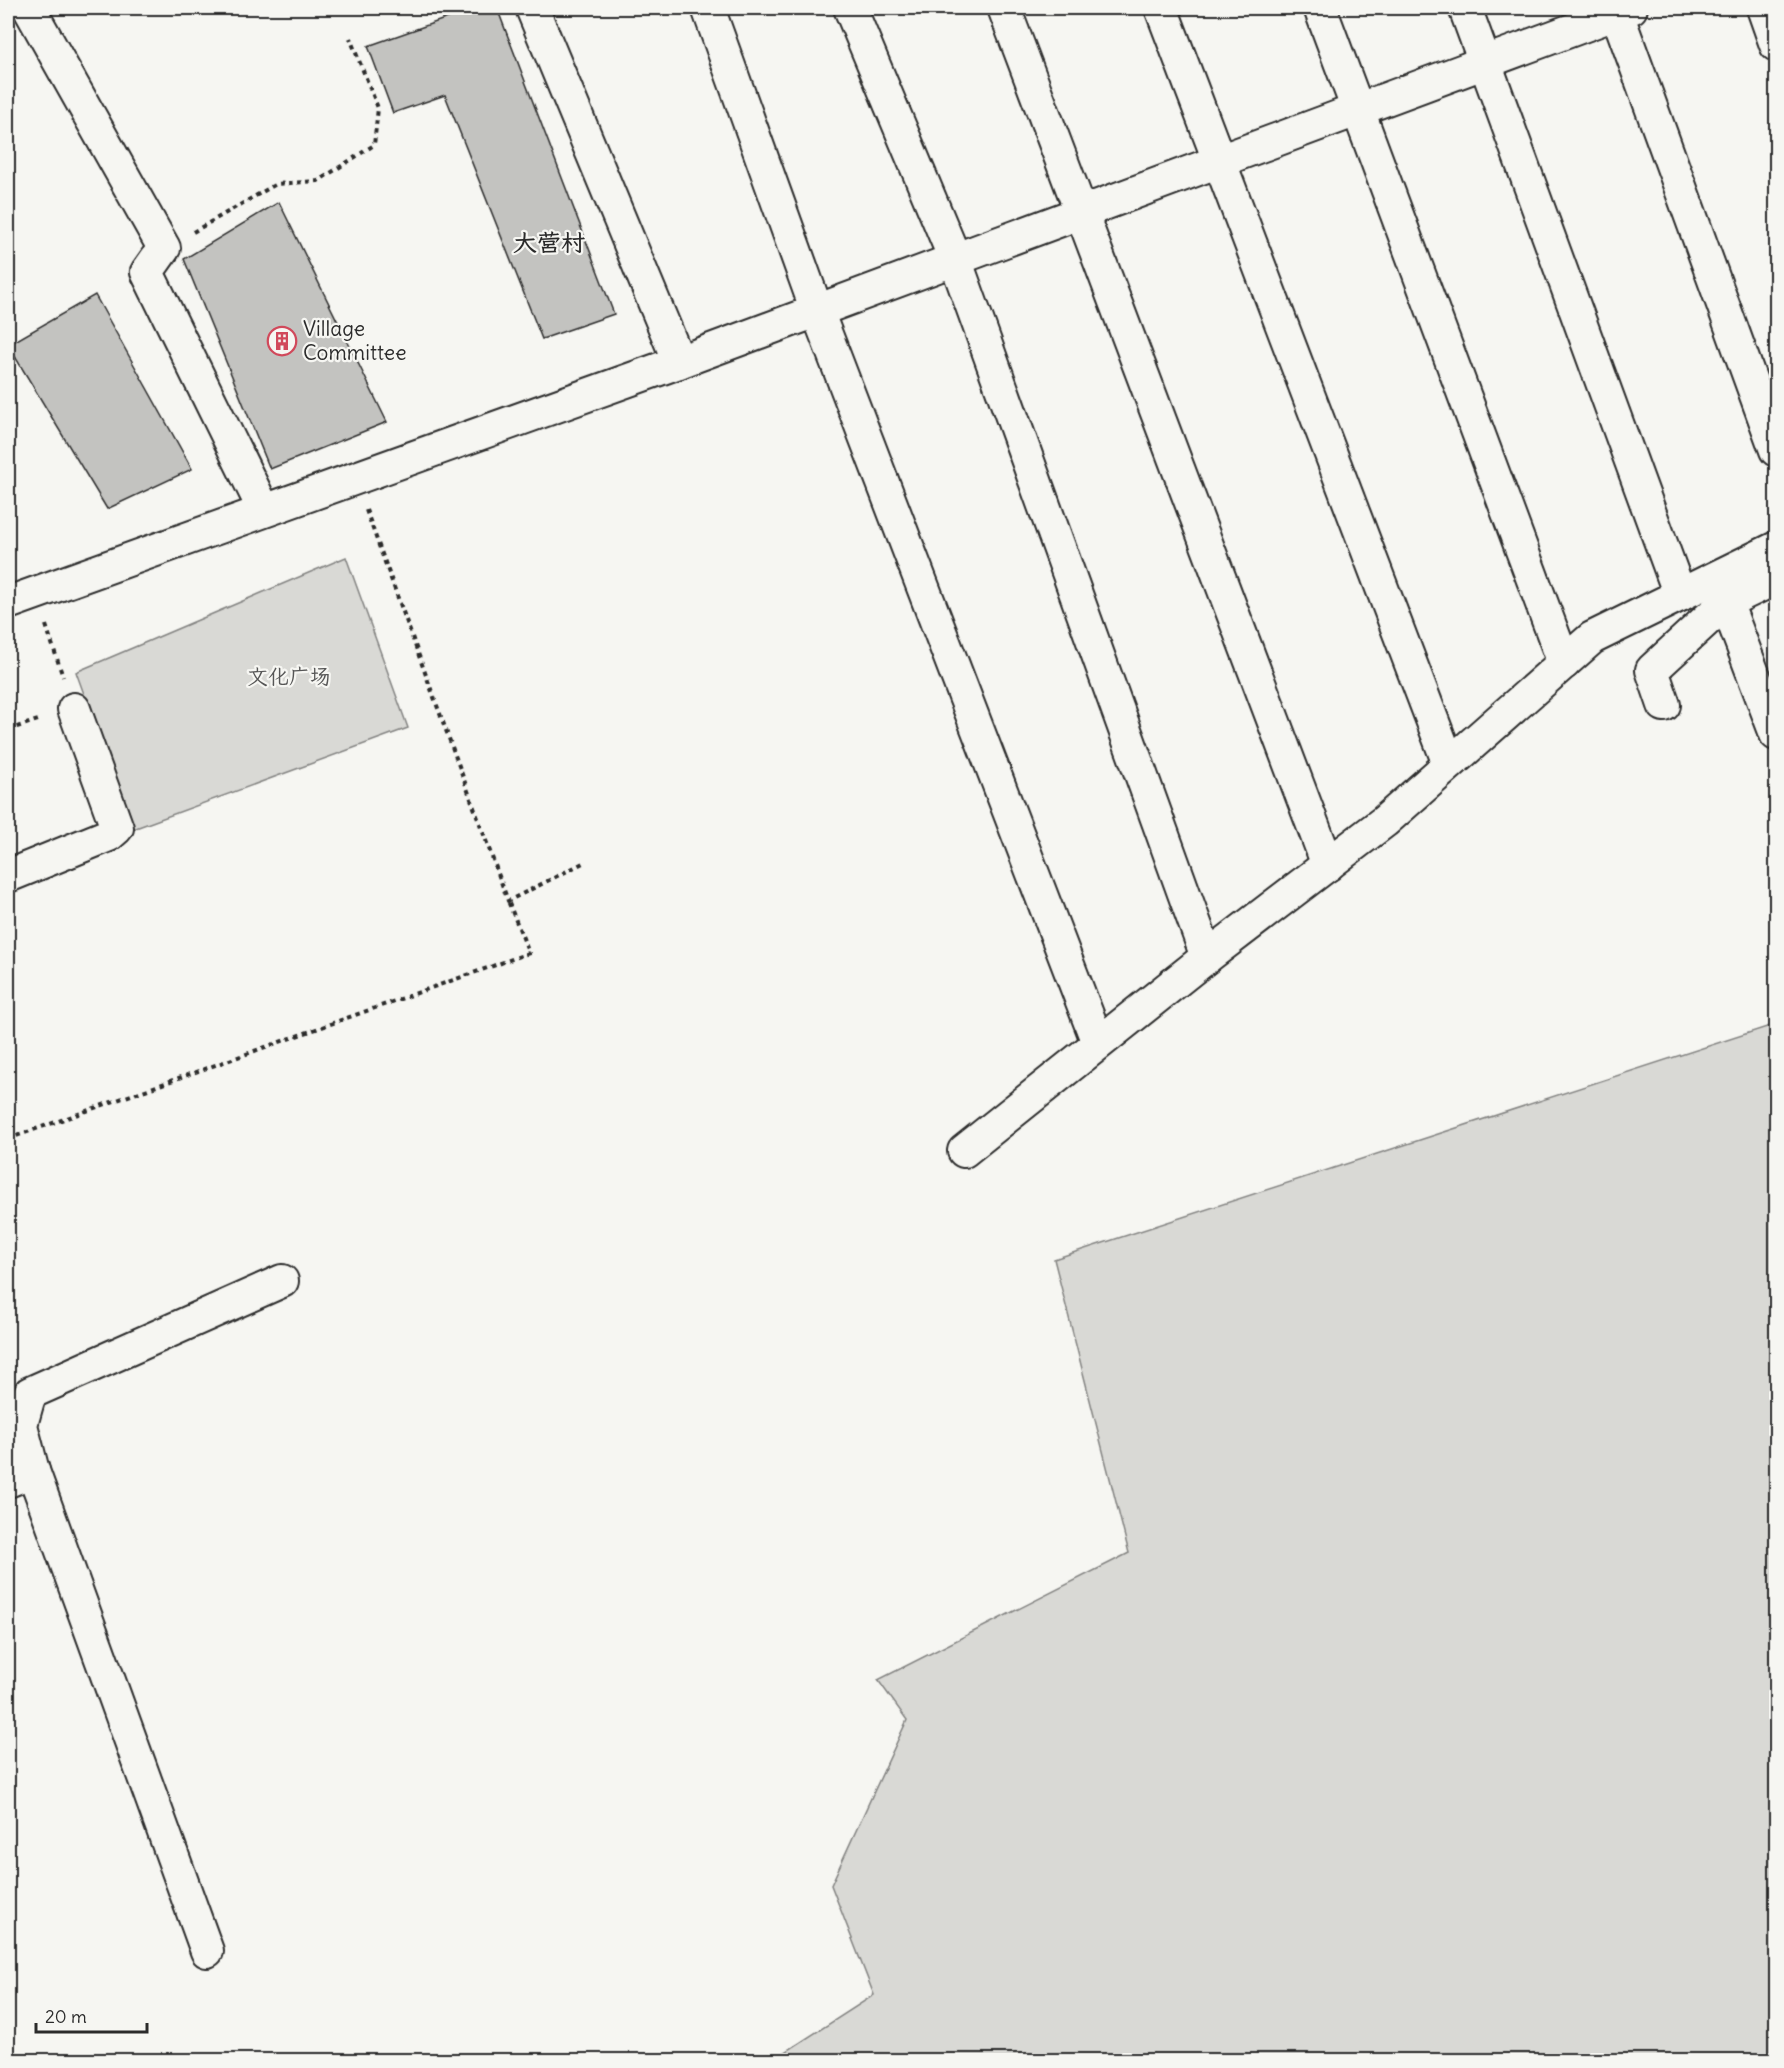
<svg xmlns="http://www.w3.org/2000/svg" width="1784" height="2068" font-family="Delius,'LXGW WenKai TC',sans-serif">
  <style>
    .green { fill: #d9d9d5; stroke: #828280; stroke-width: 1.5 }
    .building { fill: #c3c3c0; stroke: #2b2b2b; stroke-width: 1.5 }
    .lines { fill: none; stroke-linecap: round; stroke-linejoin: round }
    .minor-casing { stroke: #2b2b2b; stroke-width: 36 }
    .path { stroke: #2b2b2b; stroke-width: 4; stroke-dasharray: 4.5 4.5; stroke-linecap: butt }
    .minor { stroke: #f6f6f2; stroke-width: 32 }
    .labels { text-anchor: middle; stroke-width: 4.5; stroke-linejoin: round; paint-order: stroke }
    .poi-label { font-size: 21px; fill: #2b2b2b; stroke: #f6f6f2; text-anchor: start }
    .park-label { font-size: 21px; fill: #565656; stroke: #f6f6f2 }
    .quarter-label { font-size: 24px; font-weight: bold; fill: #2b2b2b; stroke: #f6f6f2 }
  </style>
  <rect width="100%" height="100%" fill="#f6f6f2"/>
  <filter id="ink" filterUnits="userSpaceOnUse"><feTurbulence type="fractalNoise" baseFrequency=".0167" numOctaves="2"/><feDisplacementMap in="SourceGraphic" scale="12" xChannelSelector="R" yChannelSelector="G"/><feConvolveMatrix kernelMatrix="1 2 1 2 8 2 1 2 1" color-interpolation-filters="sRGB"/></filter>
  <g filter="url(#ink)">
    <g class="green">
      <polygon points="346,557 408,728 133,829 76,672"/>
      <polygon points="1776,1024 1776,2060 773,2060 874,1995 831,1885 907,1720 878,1680 1129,1553 1054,1259"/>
    </g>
    <g class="building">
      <polygon points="476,8 497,8 614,314 542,339 445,95 393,113 368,46"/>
      <polygon points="279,202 387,422 270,469 184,259"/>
      <polygon points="95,295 192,469 107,509 8,345"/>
    </g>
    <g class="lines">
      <g class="minor-casing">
        <g id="minor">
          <polyline points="29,8 164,248 147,272 264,510"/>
          <polyline points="532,8 679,362"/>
          <polyline points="708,8 817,311 1098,1043"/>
          <polyline points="850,8 955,259 1207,957"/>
          <polyline points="1004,8 1328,865"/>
          <polyline points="1161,8 1449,764"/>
          <polyline points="1320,8 1564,663"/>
          <polyline points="1465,8 1680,595"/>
          <polyline points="1615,8 1776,450"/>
          <polyline points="1763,8 1776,45"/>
          <polyline points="1726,602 1776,734"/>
          <polyline points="8,603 679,362 1631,8"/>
          <polyline points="1664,705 1652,670 1726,602 1776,578"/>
          <polyline points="8,876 109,835 117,828 74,709"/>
          <polyline points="964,1151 1207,957 1385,821 1592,638 1776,548"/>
          <polyline points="33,1471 207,1951"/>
          <polyline points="8,1481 33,1471 21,1425 30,1393 282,1281"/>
        </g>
      </g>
      <g class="path">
        <polyline points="193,232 276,184 318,181 374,145 378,108 350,38"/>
        <polyline points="366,510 508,901 585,862"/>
        <polyline points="46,625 63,677"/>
        <polyline points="8,730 41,719"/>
        <polyline points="8,1139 529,953 508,901"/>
      </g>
      <use href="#minor" class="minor"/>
    </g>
  </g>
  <defs>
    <g id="building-ring" transform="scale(1.5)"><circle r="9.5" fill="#f6f6f2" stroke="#d1495b" stroke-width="1.5"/><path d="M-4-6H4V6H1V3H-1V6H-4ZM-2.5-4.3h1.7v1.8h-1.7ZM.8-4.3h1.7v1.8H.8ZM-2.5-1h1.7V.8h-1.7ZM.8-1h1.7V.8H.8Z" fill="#d1495b"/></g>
  </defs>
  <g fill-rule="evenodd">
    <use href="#building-ring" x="282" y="341"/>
  </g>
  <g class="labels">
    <g class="poi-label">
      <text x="303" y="336">Village<tspan x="303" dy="24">Committee</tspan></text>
    </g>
    <g class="park-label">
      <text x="289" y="684">文化广场</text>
    </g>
    <g class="quarter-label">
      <text x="549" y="251">大营村</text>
    </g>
  </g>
  <rect width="1784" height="2068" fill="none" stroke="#f6f6f2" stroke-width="30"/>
  <rect x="15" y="15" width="1754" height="2038" fill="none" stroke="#2b2b2b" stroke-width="2" filter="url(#ink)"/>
  <path d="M36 2023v9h111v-9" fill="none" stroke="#2b2b2b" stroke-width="3"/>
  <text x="45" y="2023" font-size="18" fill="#2b2b2b" stroke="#f6f6f2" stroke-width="4.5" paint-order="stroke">20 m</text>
</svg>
